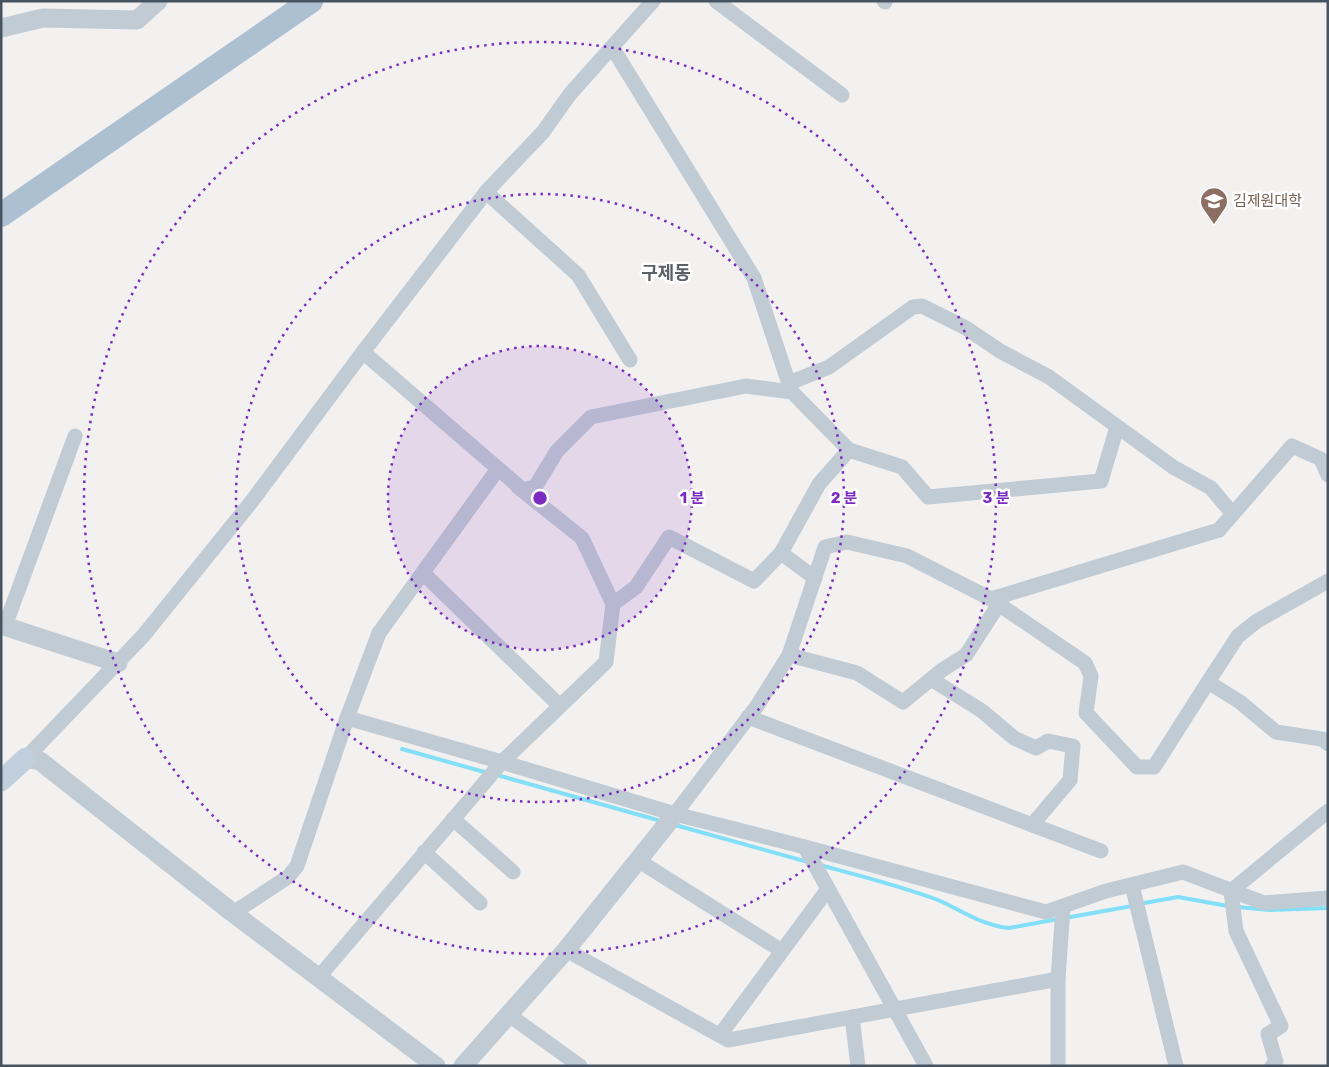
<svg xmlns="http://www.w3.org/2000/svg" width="1329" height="1067" font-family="Rubik,'Noto Sans KR',sans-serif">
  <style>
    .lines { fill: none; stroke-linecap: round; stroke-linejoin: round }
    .stream { stroke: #83dff7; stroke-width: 4 }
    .minor { stroke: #c0cbd4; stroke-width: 15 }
    .tertiary { stroke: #c0cbd4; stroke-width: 19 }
    .secondary { stroke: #c1cedb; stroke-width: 21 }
    .primary { stroke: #adc0d2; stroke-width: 24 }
    .ring { fill: none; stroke: #7b2cbf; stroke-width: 2.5; stroke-dasharray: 2.5 5 }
    .labels { text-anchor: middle; stroke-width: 5; stroke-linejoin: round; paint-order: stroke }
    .education-label { font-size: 15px; fill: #785e54; stroke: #fff; text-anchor: start }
    .quarter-label { font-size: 18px; font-weight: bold; fill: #5c6167; stroke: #fff }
    .centre { fill: #7b2cbf; stroke: #fff; stroke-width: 2.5 }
    .ring-label { font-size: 15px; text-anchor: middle; font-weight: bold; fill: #7b2cbf; stroke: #fff; stroke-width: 5; stroke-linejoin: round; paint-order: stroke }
  </style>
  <rect width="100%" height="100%" fill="#f3f0f0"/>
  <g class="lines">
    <g class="stream">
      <polyline points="402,749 488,773"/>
      <polyline points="497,775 661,821"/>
      <polyline points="675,825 808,862"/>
      <path d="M820 865C857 875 901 886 938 900 961 910 983 926 1009 928L1058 919"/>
      <polyline points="1139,904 1178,897 1228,906"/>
      <polyline points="1238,907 1269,910 1328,908"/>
      <polyline points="1065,918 1132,906"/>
    </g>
    <g class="minor">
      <polyline points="716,1 842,95"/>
      <polyline points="884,1 885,2"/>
      <polyline points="612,47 754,278 791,390"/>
      <polyline points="486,192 578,275 630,360"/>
      <polyline points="363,352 523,490 535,487 557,451 591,417 746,386 792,392 849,450 902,467 928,497 1101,481 1117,427"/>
      <polyline points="789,383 829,367 913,307 922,306 966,328 1000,351 1049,377 1173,467 1211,488 1232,513"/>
      <polyline points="518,487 582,538 613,604"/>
      <polyline points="781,553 819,484 849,450"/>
      <polyline points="423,573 560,706"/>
      <polyline points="991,599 1085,663 1091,676 1086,713 1137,767 1154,767 1208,682 1240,702 1276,732 1322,739 1328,744"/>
      <polyline points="5,626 75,436"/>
      <polyline points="789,655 857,673 903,702 942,670 966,655 999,604"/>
      <polyline points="931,679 982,711 1014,738 1036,748 1048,741 1073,746 1070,780 1032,825"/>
      <polyline points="1208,682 1238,636 1257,621 1328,581"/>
      <polyline points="748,717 1101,851"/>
      <polyline points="347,718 502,762 675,814 805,847 1046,912 1106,891 1183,872 1264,903 1328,898"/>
      <polyline points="26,758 143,636 252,501 363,352 486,192 543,132 570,94 653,1"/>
      <polyline points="675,814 757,706 789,655 825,547 847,542 907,556 991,599 1219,530 1292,446 1321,459 1328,475"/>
      <polyline points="453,819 513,872"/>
      <polyline points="805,847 926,1066"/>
      <polyline points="424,852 480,903"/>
      <polyline points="639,861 782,951"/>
      <polyline points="1132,885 1176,1066"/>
      <polyline points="233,913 288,877 297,866 347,718 379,633 498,469"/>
      <polyline points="566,950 728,1040 1058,979"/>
      <polyline points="318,978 502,762 606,662 613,604 636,587 669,537 754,581 781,553 815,578"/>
      <polyline points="509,1015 580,1066"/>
      <polyline points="852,1017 858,1066"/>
      <polyline points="720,1035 828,889"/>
      <polyline points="1058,1066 1058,979 1063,907"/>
      <polyline points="1272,1066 1276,1062 1268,1034 1281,1026 1236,931 1231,891 1328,811"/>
    </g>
    <g class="tertiary">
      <polyline points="1,28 43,18 137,20 158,1"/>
      <polyline points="1,625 118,663"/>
      <polyline points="26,758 40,761 233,913 436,1066"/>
      <polyline points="463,1066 566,950 675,814"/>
    </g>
    <polyline class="secondary" points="1,781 26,758"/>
    <polyline class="primary" points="1,215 311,1"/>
  </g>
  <circle cx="540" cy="498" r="152" fill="#7b2cbf" fill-opacity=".12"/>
  <g class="ring">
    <circle cx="540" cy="498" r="152"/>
    <circle cx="540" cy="498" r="304"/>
    <circle cx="540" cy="498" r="456"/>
  </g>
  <defs>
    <g id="university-pin" transform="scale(1.4375)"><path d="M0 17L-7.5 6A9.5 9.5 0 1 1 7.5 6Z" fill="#8d6e63" stroke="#fff"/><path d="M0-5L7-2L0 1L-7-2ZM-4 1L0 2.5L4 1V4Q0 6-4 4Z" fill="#fff"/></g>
  </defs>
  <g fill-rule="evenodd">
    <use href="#university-pin" x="1214" y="201"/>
  </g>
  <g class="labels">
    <g class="education-label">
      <text x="1233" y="206">김제원대학</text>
    </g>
    <g class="quarter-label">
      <text x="666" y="279">구제동</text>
    </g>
  </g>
  <circle cx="540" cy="498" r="8" class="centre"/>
  <g class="ring-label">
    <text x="692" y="503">1 분</text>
    <text x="844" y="503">2 분</text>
    <text x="996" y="503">3 분</text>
  </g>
  <rect width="1329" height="1067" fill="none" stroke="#465461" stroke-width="5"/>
</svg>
